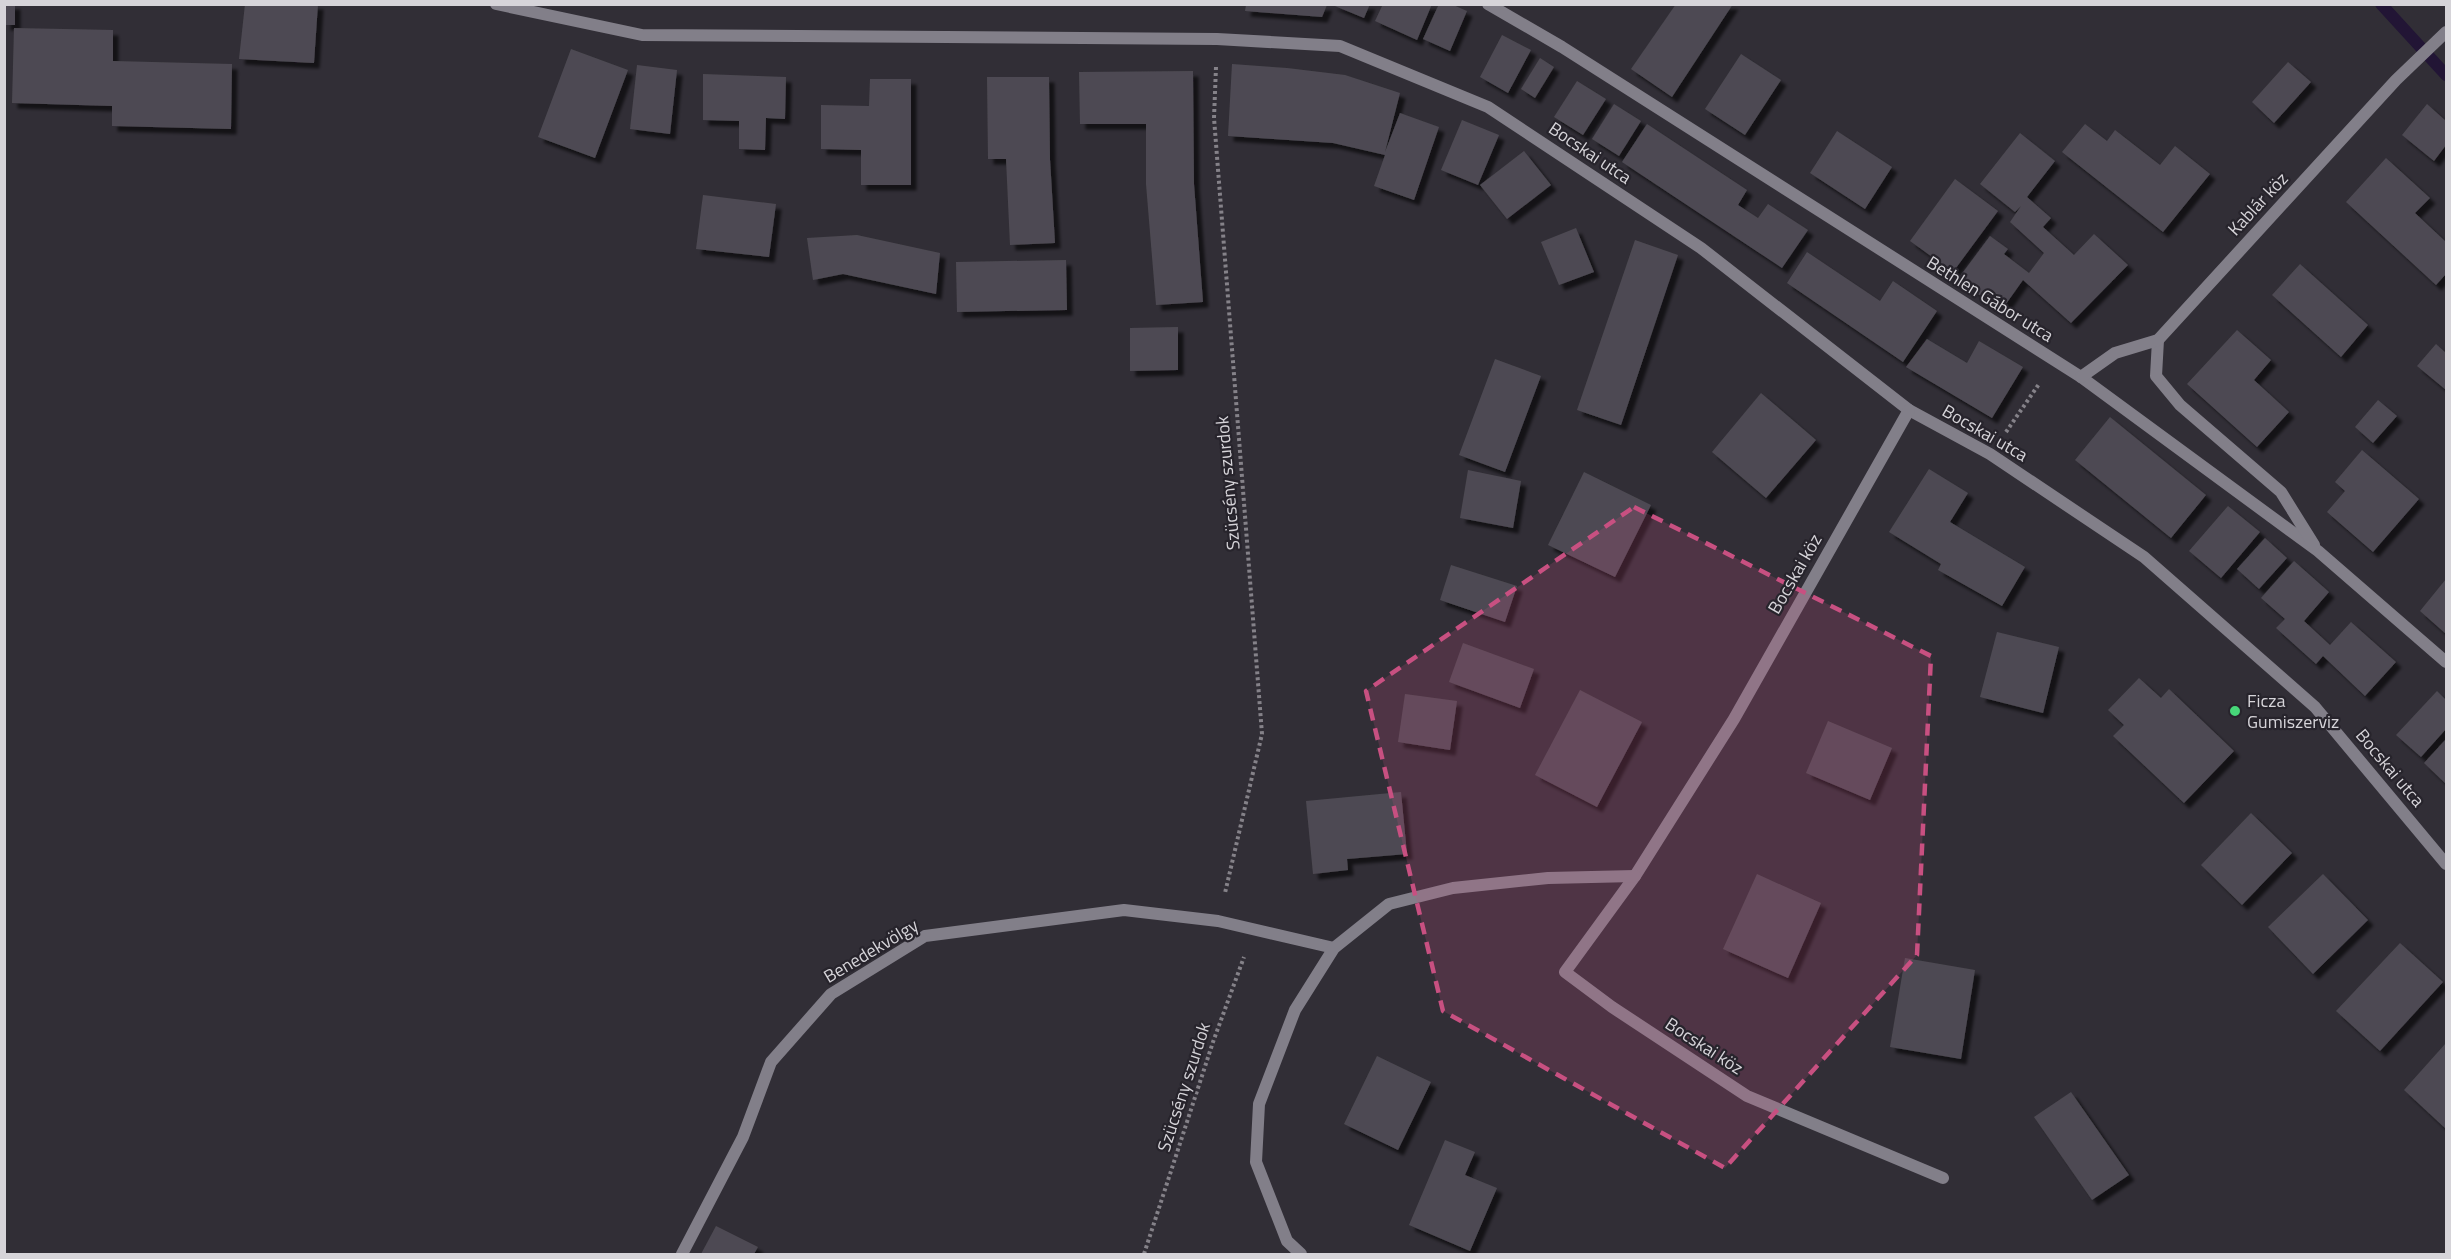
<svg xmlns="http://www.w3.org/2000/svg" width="2451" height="1259" font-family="'Titillium Web',sans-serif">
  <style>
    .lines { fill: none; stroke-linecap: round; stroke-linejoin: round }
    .stream { stroke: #221535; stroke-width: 12 }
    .building { fill: #4d4a52; filter: url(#shadow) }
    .path { stroke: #858289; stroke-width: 4; stroke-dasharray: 3 3; stroke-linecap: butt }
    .street { stroke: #827f89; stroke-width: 12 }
    .marked { fill: #c85081; fill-opacity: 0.2; stroke: #c85081; stroke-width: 4.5; stroke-dasharray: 12 8; stroke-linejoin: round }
    .poi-dot { fill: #47d779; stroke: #27242c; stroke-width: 2 }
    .labels { text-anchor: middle; stroke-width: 4.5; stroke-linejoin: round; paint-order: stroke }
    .street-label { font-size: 18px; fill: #d6d4d9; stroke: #27242c }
    .poi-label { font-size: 18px; fill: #d6d4d9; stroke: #27242c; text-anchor: start }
  </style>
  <defs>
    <filter id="shadow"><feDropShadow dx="5.5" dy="5.5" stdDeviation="1.5" flood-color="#0009"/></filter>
  </defs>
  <rect width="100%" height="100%" fill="#312e36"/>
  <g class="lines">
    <polyline class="stream" points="2381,4 2446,75"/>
  </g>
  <g class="building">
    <rect x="5" y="4" width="10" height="21"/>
    <polygon points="245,4 318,4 314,63 239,59"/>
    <polygon points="1330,4 1370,4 1364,18"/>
    <polygon points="1383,4 1432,4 1417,40 1375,21"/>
    <polygon points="1439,4 1451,4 1467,11 1450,51 1423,39"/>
    <polygon points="1676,4 1733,4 1672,97 1631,69"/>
    <polygon points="1246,5 1327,5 1322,17 1245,11"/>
    <polygon points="14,28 113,30 113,61 232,64 231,129 112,126 112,106 12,103"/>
    <polygon points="1502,35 1531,50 1508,93 1480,77"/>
    <polygon points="571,49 628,70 595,158 538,137"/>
    <polygon points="1741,54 1781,80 1745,135 1705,109"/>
    <polygon points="1540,58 1554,67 1535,98 1521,89"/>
    <polygon points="2288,62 2311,82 2274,123 2252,102"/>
    <polygon points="1232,64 1287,68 1345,75 1400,93 1385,152 1400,113 1439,127 1414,200 1374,186 1385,155 1333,143 1228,136"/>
    <polygon points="637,65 677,70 670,134 630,129"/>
    <polygon points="1193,71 1194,184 1203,302 1156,305 1146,184 1146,124 1080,124 1079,72"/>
    <polygon points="703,74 786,77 785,119 766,118 765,150 739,149 739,121 703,120"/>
    <polygon points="987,77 1049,77 1050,159 1055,243 1010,245 1006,159 988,159"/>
    <polygon points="870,79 911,79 911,185 861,185 861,150 821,149 821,105 869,106"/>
    <polygon points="1577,81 1606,99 1583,135 1554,117"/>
    <polygon points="1614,104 1641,121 1619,156 1592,139"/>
    <polygon points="2427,104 2446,121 2446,145 2434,161 2402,135"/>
    <polygon points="1462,120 1499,135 1478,185 1441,170"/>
    <polygon points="1647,124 1747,190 1738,205 1758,218 1768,204 1808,230 1782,268 1622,162"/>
    <polygon points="2085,124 2107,141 2115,130 2160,165 2175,146 2210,174 2163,232 2062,152"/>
    <polygon points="1837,131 1892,167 1865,209 1810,173"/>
    <polygon points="2020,133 2055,161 2027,197 2051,218 2043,227 2074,255 2094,234 2128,265 2071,323 2023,280 2001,311 1958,279 1990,236 2008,249 2004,254 2029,273 2044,253 2010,222 2021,206 2015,212 1980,184"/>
    <polygon points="1524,151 1551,185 1507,219 1480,185"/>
    <polygon points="2386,158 2430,198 2415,213 2446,242 2446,274 2436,285 2346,202"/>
    <polygon points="1955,179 1998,211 1953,272 1910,241"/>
    <polygon points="703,195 776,204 769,257 696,249"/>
    <polygon points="1576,228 1594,272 1559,285 1541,242"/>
    <polygon points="857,235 940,253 936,294 843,274 813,280 807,238"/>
    <polygon points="1635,240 1678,255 1621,425 1577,410"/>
    <polygon points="1807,252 1880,301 1893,281 1937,311 1903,362 1787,283"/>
    <polygon points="1066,260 1067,310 957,312 956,262"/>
    <polygon points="2300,264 2368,325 2341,357 2272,295"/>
    <polygon points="1178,327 1178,370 1130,371 1130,328"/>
    <polygon points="2237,330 2271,360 2254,380 2289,412 2257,447 2187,384"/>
    <polygon points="1927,339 1967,363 1979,341 2023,367 1992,418 1906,367"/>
    <polygon points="2436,344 2446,353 2446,390 2417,366"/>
    <polygon points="1495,359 1541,376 1505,472 1459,455"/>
    <polygon points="1761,393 1816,440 1766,498 1712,452"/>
    <polygon points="2378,400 2397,416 2373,443 2355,427"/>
    <polygon points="2110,417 2206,495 2171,538 2075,460"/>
    <polygon points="2362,450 2419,499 2373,552 2327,512 2345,491 2335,482"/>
    <polygon points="1929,469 1968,493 1950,522 2025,567 2002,606 1938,570 1941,564 1889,532"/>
    <polygon points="1468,470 1521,481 1513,528 1460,518"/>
    <polygon points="1584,472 1651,505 1615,577 1548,545"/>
    <polygon points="2228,506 2260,532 2221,578 2189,551"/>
    <polygon points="2265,538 2287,558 2259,589 2237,569"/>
    <polygon points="2294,561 2329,592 2304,621 2330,645 2351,622 2396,662 2365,696 2323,656 2316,664 2276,628 2285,619 2261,598"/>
    <polygon points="1451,565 1517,586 1505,622 1440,600"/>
    <polygon points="2446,579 2446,634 2420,611"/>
    <polygon points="1997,632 2059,647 2043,713 1980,697"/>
    <polygon points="1463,643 1534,669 1520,708 1449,682"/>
    <polygon points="2139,678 2161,698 2169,689 2234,751 2184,803 2113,736 2124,725 2108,710"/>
    <polygon points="1580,690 1642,722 1597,807 1535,775"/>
    <polygon points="2437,691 2446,700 2446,729 2421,757 2396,735"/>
    <polygon points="1405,694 1457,701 1450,750 1398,742"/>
    <polygon points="1828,721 1892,748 1870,800 1806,773"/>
    <polygon points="2446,739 2446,784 2424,763"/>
    <polygon points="1401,792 1407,854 1347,859 1348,870 1313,874 1306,801"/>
    <polygon points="2251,813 2292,853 2242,905 2201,865"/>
    <polygon points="1757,874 1821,903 1788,978 1723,949"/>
    <polygon points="2323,874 2368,920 2313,974 2268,927"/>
    <polygon points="2400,943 2443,982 2380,1051 2336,1011"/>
    <polygon points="1905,958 1975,970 1961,1059 1890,1047"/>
    <polygon points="2446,1043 2446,1129 2404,1090"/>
    <polygon points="1377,1056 1431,1082 1398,1150 1344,1124"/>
    <polygon points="2071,1092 2129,1175 2092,1200 2034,1117"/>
    <polygon points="1445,1140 1475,1152 1465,1175 1497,1188 1470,1251 1409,1225"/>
    <polygon points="716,1226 758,1247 754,1254 701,1254"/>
  </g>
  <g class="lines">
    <g class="path">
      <polyline points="1216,67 1214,118 1262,734 1225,893"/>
      <polyline points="2006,432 2039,384"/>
      <polyline points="1144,1254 1213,1042 1244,957"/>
    </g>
    <g class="street">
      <polyline points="496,4 642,35 1217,39 1340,46 1488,107 1701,248 1909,410 1990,454 2144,557 2315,707 2446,864"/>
      <polyline points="1488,4 1562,47 2081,377 2318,551 2446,662"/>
      <polyline points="2158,340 2156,376 2180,405 2281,492 2314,545"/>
      <polyline points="2081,377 2115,353 2158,340 2396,80 2446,32"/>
      <polyline points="1909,410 1734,719 1635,876 1565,972 1612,1007 1747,1096 1943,1178"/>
      <polyline points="682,1254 743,1137 771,1062 831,994 925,936 1124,910 1218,921 1334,948"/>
      <polyline points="1301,1254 1287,1241 1256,1162 1259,1104 1295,1010 1334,948 1389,904 1453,888 1548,878 1635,876"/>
    </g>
  </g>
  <path class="marked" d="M1634 507 1931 656 1917 955 1725 1168 1443 1011 1366 691Z"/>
  <circle class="poi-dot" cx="2235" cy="711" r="6"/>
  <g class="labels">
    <g class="street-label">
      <text transform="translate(1590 153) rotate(34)" y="6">Bocskai utca</text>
      <text transform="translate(2258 204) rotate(-47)" y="6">Kablár köz</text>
      <text transform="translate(1990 299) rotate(32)" y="6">Bethlen Gábor utca</text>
      <text transform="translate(1985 433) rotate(30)" y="6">Bocskai utca</text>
      <text transform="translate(1228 483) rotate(-95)" y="6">Szücsény szurdok</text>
      <text transform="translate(1795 574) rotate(-60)" y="6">Bocskai köz</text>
      <text transform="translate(2390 768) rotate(50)" y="6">Bocskai utca</text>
      <text transform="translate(871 951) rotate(-31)" y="6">Benedekvölgy</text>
      <text transform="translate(1704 1046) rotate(33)" y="6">Bocskai köz</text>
      <text transform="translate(1184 1087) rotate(-72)" y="6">Szücsény szurdok</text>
    </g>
    <g class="poi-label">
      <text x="2247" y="707">Ficza<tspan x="2247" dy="21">Gumiszerviz</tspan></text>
    </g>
  </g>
  <rect width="2451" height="1259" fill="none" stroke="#d6d4d9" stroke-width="12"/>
</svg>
